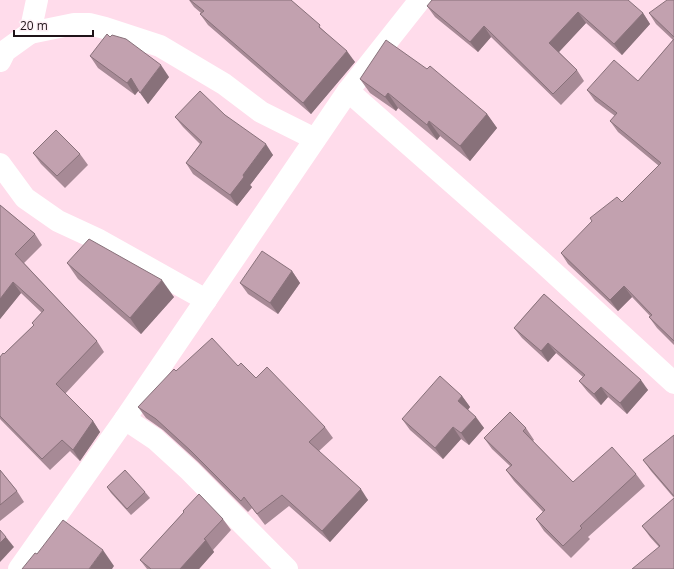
<svg xmlns="http://www.w3.org/2000/svg" width="674" height="569" font-family="'Open Sans',sans-serif">
  <style>
    .lines { fill: none; stroke-linecap: round; stroke-linejoin: round }
    .minor { stroke: #fff; stroke-width: 22 }
    .wall { fill: #a78a96 }
    .shaded-wall { fill: #88717a }
    .building { fill: #c2a1af; stroke: #88717a }
  </style>
  <rect width="100%" height="100%" fill="#ffdceb"/>
  <g class="lines">
    <g class="minor">
      <polyline points="30,33 74,24 89,24 105,28 160,46 224,84 261,112 315,139"/>
      <polyline points="0,61 5,51 30,33 37,0"/>
      <polyline points="348,91 540,260 674,383"/>
      <polyline points="0,164 25,198 58,221 99,240 206,300"/>
      <polyline points="125,419 155,439 190,471 287,569"/>
      <polyline points="19,569 125,419 348,91 420,0"/>
    </g>
  </g>
  <g class="wall">
    <polygon points="189,0 291,0 324,31 355,62 311,114 208,25 200,14 201,13 194,7"/>
    <polygon points="674,0 674,345 657,328 649,317 650,316 632,297 618,311 568,264 561,253 622,202 659,166 618,132 610,121 615,116 595,101 587,90 638,81 673,40 656,24 649,13"/>
    <polygon points="427,6 643,13 650,24 622,55 586,23 559,52 577,70 584,81 561,105 491,37 478,52 435,17"/>
    <polygon points="90,56 169,77 148,104 139,90 135,95 98,68"/>
    <polygon points="360,79 487,114 497,128 470,161 440,136 437,140 398,108 396,111 370,93"/>
    <polygon points="225,115 273,155 250,185 252,187 237,206 193,174 186,163 200,144 183,127 175,117"/>
    <polygon points="33,153 80,154 88,165 65,188 41,164"/>
    <polygon points="0,205 35,234 42,245 24,263 97,341 104,352 65,394 93,421 100,432 80,461 70,451 50,470 0,419 0,357 4,354 34,325 32,323 42,313 21,293 0,319"/>
    <polygon points="67,263 174,297 141,334 78,279"/>
    <polygon points="292,271 300,283 278,314 248,294 240,283"/>
    <polygon points="544,294 648,390 627,414 608,397 601,405 587,391 579,381 583,377 556,353 548,362 522,338 514,328"/>
    <polygon points="238,366 325,427 333,438 319,451 368,500 330,542 289,506 265,525 252,508 248,512 198,462 163,430 146,418 138,407 176,371"/>
    <polygon points="462,396 470,407 468,410 484,428 469,445 461,439 443,459 410,430 402,419"/>
    <polygon points="526,428 534,440 533,441 573,482 636,474 645,486 588,537 590,539 571,558 544,531 536,519 543,512 514,481 506,470 510,466 492,449 484,438"/>
    <polygon points="674,435 674,569 659,547 650,537 642,526 674,498 651,471 643,460"/>
    <polygon points="0,470 17,491 24,502 0,521"/>
    <polygon points="107,487 145,492 150,498 131,515 111,493"/>
    <polygon points="184,512 223,519 231,530 213,550 214,552 199,569 147,569 140,560"/>
  </g>
  <g class="shaded-wall">
    <polygon points="578,12 586,23 557,54 549,43"/>
    <polygon points="643,13 650,24 622,55 614,44"/>
    <polygon points="484,26 491,37 478,52 470,42"/>
    <polygon points="347,51 355,62 311,114 303,103"/>
    <polygon points="161,65 169,77 148,104 140,93"/>
    <polygon points="131,78 139,90 135,95 127,83"/>
    <polygon points="388,93 398,108 396,111 385,97"/>
    <polygon points="487,114 497,128 470,161 460,146"/>
    <polygon points="429,121 440,136 437,140 427,125"/>
    <polygon points="266,144 273,155 250,185 252,187 237,206 230,195 243,175"/>
    <polygon points="292,271 300,283 278,314 270,303"/>
    <polygon points="162,280 174,297 141,334 130,318"/>
    <polygon points="13,282 21,293 0,319 0,299"/>
    <polygon points="624,286 632,297 618,311 610,300"/>
    <polygon points="548,343 556,353 548,362 541,351"/>
    <polygon points="641,380 648,390 627,414 620,403"/>
    <polygon points="601,387 608,397 601,405 594,394"/>
    <polygon points="462,396 470,407 466,412 458,401"/>
    <polygon points="476,417 484,428 469,445 461,433"/>
    <polygon points="93,421 100,432 80,461 73,450"/>
    <polygon points="453,427 461,439 443,459 435,448"/>
    <polygon points="361,489 368,500 330,542 322,531"/>
    <polygon points="6,537 14,547 0,562 0,543"/>
    <polygon points="206,540 214,552 199,569 180,569"/>
    <polygon points="103,550 114,566 112,569 89,569"/>
  </g>
  <g class="building">
    <polygon points="190,0 291,0 320,25 319,27 347,51 303,103 200,14 204,11"/>
    <polygon points="432,0 628,0 643,13 614,44 578,12 549,43 577,70 553,94 484,26 470,42 427,6"/>
    <polygon points="667,0 674,0 674,37 649,13"/>
    <polygon points="107,34 110,37 112,35 126,39 161,65 140,93 131,78 127,83 90,56"/>
    <polygon points="674,39 674,341 649,317 652,315 624,286 610,300 561,253 592,221 590,218 617,197 622,202 661,163 610,121 617,113 587,90 614,60 638,81"/>
    <polygon points="386,40 427,69 430,66 487,114 460,146 429,121 427,125 388,93 385,97 360,79"/>
    <polygon points="200,91 225,115 266,144 243,175 244,177 230,195 186,163 202,142 175,117"/>
    <polygon points="56,130 80,154 57,176 33,153"/>
    <polygon points="0,205 35,234 15,254 97,341 56,384 93,421 73,450 62,440 42,459 0,416 0,357 3,353 4,354 34,325 32,323 44,310 13,282 0,299"/>
    <polygon points="89,239 162,280 130,318 67,263"/>
    <polygon points="262,251 292,271 270,303 240,283"/>
    <polygon points="544,294 641,380 620,403 601,387 594,394 579,381 585,375 548,343 541,351 514,328"/>
    <polygon points="212,338 238,366 241,363 256,378 267,367 325,427 309,442 361,489 322,531 282,495 257,514 244,497 241,501 191,451 156,419 138,407 174,369 176,371"/>
    <polygon points="440,376 462,396 458,401 476,417 461,433 453,427 435,448 402,419"/>
    <polygon points="510,412 526,428 523,431 573,482 612,447 636,474 580,526 582,528 563,546 536,519 545,510 506,470 512,465 484,438"/>
    <polygon points="674,435 674,496 643,460"/>
    <polygon points="0,470 17,491 0,505"/>
    <polygon points="125,470 145,492 127,509 107,487"/>
    <polygon points="199,494 223,519 204,539 206,540 180,569 151,569 140,560 184,512 183,511"/>
    <polygon points="674,498 674,569 632,569 660,546 642,526"/>
    <polygon points="63,520 103,550 89,569 22,569 35,553 37,554"/>
    <polygon points="0,530 6,537 0,543"/>
  </g>
  <path d="M14 30v6h79v-6" fill="none" stroke="#1f1318" stroke-width="2"/>
  <text x="20" y="30" font-size="12" fill="#1f1318" stroke="#fef0f6" stroke-width="3" paint-order="stroke">20 m</text>
</svg>
